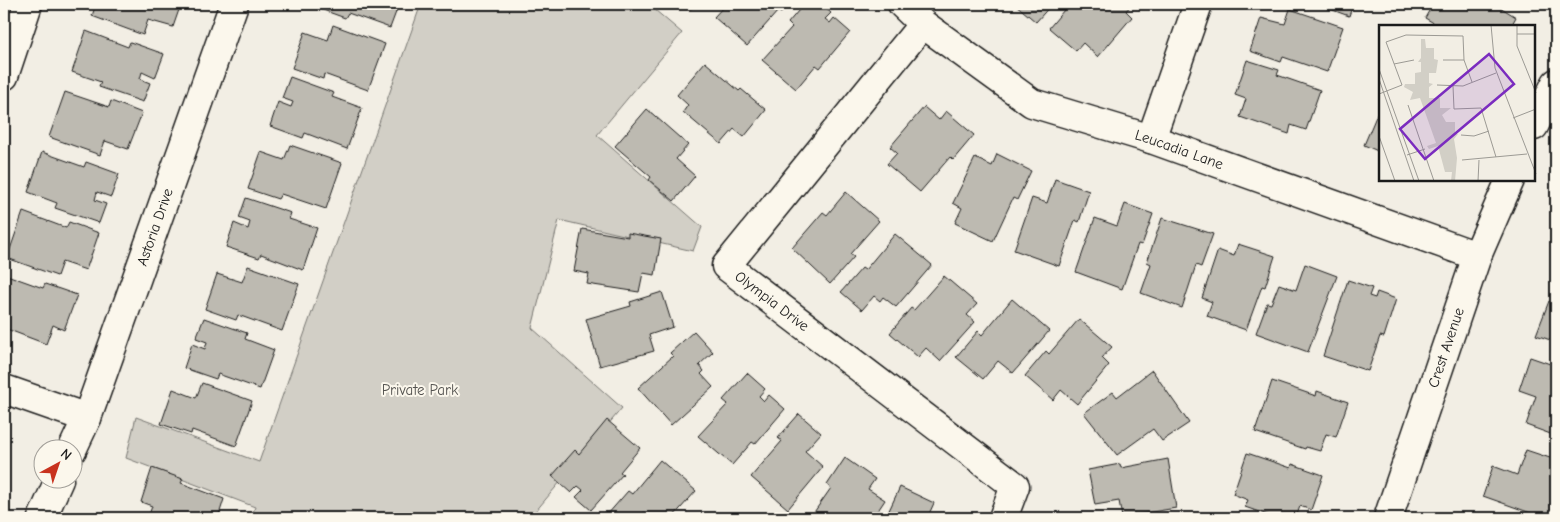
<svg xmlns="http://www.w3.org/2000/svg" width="1560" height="522" font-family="'Comic Neue',sans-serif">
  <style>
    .green { fill: #d2cfc6; stroke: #777671 }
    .building { fill: #bdbab1; stroke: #1c1c1c }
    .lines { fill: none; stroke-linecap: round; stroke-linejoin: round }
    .minor-casing { stroke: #1c1c1c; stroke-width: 31 }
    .major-casing { stroke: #1c1c1c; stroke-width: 31 }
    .minor { stroke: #fbf7ec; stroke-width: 28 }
    .major { stroke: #fbf7ec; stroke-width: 28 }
    .labels { text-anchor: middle; stroke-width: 4; stroke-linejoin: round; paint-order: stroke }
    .street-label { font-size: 15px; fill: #1c1c1c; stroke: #fbf7ec }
    .park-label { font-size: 15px; fill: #53524f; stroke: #fbf7ec }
    .inset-road { fill: none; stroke: #9c9a94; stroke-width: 1 }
    .view { fill: #7b2cbf; fill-opacity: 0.15; stroke: #7b2cbf; stroke-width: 2.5 }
    .inset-edge { fill: none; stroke: #1c1c1c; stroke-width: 2.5 }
  </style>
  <rect width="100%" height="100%" fill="#f2eee4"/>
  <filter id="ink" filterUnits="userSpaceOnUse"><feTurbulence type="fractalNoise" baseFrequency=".02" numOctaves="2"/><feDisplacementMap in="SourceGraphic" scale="10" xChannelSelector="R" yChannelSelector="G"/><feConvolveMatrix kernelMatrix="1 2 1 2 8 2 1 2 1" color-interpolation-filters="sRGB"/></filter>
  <g filter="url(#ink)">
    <polygon class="green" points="421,4 648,4 682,33 597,135 702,227 693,251 559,220 532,328 622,408 530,518 251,518 255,507 126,458 136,417 259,462"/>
    <g class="building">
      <polygon points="96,4 181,4 173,27 148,20 143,35 92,16"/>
      <polygon points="312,4 399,4 390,28 348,13 345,18 312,6"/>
      <polygon points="684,4 696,4 691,9"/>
      <polygon points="723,4 789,4 781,13 778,11 747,46 714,17 725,5"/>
      <polygon points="804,4 821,4 831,13 825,19 830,23 834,18 850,32 820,68 816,65 796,89 762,60 792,27 788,23"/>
      <polygon points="1015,4 1052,4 1036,22"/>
      <polygon points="1069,4 1071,7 1074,4 1132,4 1126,11 1132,17 1098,57 1083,43 1076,51 1049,28"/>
      <polygon points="1316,4 1353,4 1349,16"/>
      <polygon points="1433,4 1495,4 1516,17 1511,26 1439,26 1425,18"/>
      <polygon points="1290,9 1343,27 1327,72 1283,57 1281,62 1250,51 1261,18 1285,24"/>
      <polygon points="333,25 385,44 368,90 324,74 323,79 292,68 305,32 328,40"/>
      <polygon points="86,31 128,47 130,42 164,54 155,78 142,72 140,79 150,83 143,102 99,87 101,82 72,72"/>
      <polygon points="1247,60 1279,70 1277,75 1320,90 1306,130 1291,125 1289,134 1240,117 1246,99 1235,95"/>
      <polygon points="705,62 739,91 741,89 766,110 744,137 734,129 721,144 683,112 688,105 677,95"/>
      <polygon points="290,77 334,93 332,97 362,108 347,149 305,133 303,138 270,126 278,102 291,107 293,102 282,98"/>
      <polygon points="65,92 109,107 111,101 142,113 128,149 105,141 100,155 49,137"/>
      <polygon points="924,107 939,120 946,111 974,135 953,160 950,157 920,192 887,164 897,153 890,147"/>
      <polygon points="1380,107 1380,152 1364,145"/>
      <polygon points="647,109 688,145 676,159 695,176 674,201 649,180 651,177 615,146"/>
      <polygon points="290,145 342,163 326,209 281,194 278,199 248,189 261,152 284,160"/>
      <polygon points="42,152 84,167 86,162 119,174 111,197 97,192 95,200 106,204 99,223 55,208 57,203 28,192"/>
      <polygon points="997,154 1031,171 1017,200 1013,198 993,241 955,223 962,208 953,203 975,158 992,166"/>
      <polygon points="1055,179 1089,191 1079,222 1075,220 1059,266 1014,250 1032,198 1047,203"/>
      <polygon points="846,192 879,221 850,254 854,257 830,284 792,248 823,212 827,215"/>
      <polygon points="246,198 291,213 289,219 317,228 303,270 261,254 259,258 226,247 234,223 248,229 250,222 239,218"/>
      <polygon points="1125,204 1153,214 1142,245 1138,244 1122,289 1076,272 1095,218 1117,226"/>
      <polygon points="23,212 66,228 69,222 99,233 86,270 62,262 57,276 7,258"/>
      <polygon points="1162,218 1213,234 1201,267 1196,265 1182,308 1141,293 1151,264 1147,262"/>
      <polygon points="582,229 628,237 628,233 661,239 655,275 643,273 639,292 587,284 589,274 574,271"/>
      <polygon points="895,234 932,265 896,307 883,297 880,301 874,296 862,310 841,292 862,268 865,270"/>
      <polygon points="1238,244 1275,256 1265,287 1262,286 1246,330 1207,316 1212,302 1202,298 1218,250 1234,256"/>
      <polygon points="1305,264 1337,276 1308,352 1256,333 1267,303 1271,304 1279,284 1296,290"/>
      <polygon points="248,266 299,284 282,331 238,315 236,320 205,309 217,274 242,282"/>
      <polygon points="4,274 43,288 45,284 77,295 64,330 53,325 46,344 4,328"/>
      <polygon points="944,276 977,304 967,315 975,322 940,361 926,348 918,357 890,333 911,308 914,310"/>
      <polygon points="1348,280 1372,288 1369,296 1375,298 1377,292 1396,299 1384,337 1380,336 1368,371 1323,356"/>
      <polygon points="662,292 673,327 649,335 654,351 600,366 586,319 631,306 630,302"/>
      <polygon points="1012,299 1049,331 1013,373 998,361 983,379 956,357 978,331 982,335"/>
      <polygon points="1549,301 1556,304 1556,342 1536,335"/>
      <polygon points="204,318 247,333 245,339 274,350 260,389 218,374 216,379 184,368 192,344 205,349 207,342 196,338"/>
      <polygon points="1079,319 1112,347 1102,358 1109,365 1077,404 1061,390 1053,400 1025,376 1046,351 1049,354"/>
      <polygon points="694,331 713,352 699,365 704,371 701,374 713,387 671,425 638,388 673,356 670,353"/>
      <polygon points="1530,357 1556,366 1556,436 1526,425 1536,396 1519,390"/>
      <polygon points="1152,370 1189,423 1162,441 1153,429 1117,455 1084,413 1113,392 1117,397"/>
      <polygon points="747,373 765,389 759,396 764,401 769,395 785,409 755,444 752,442 732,465 698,436 728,404 723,400"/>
      <polygon points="1272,381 1316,396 1317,391 1348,402 1336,437 1326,434 1320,451 1306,447 1305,449 1255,432"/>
      <polygon points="202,383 252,401 236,446 192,430 191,434 161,424 173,389 196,398"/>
      <polygon points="799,414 821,433 805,451 823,467 788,509 751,477 782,441 778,438"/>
      <polygon points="607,420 640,448 620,472 623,474 591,510 576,497 583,490 578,486 571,493 552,476 575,450 579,454"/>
      <polygon points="1526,450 1556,460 1556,505 1552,518 1545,518 1483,496 1493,466 1517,475"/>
      <polygon points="1247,453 1291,468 1292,464 1323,475 1311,510 1300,506 1296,518 1276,518 1245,507 1248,500 1233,494"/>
      <polygon points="845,458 875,479 868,489 885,500 873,518 810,518 831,488 827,485"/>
      <polygon points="1168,459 1176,508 1122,517 1119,501 1095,505 1088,470 1120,464 1121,468"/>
      <polygon points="660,460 696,491 672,518 651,518 644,512 640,518 611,518 607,515 628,491 632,494"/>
      <polygon points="152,468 183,479 181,483 224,499 218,518 148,518 152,506 141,502"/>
      <polygon points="900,487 934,503 929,514 938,518 886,517"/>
    </g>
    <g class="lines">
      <g class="minor-casing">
        <g id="minor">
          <path id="s1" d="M902 4 923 24 1032 103 1151 139 1477 256"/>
          <path id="s2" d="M923 24 726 266 1015 486 1003 518"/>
          <polyline points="1534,126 1556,83"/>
          <polyline points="1151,139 1198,4"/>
          <polyline points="4,389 87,418"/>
          <path id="s3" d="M72 450 87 418 234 4"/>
          <polyline points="42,518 59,480"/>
          <path id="s4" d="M1388 518 1477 256 1510 180"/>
        </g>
      </g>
      <g class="major-casing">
        <polyline id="major" points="4,76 28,4"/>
      </g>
      <use href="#minor" class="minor"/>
      <use href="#major" class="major"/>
    </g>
  </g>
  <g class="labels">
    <g class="street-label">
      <text dy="5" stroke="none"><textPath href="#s1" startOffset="318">Leucadia Lane</textPath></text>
      <text dy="5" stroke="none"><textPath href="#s3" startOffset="238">Astoria Drive</textPath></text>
      <text dy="5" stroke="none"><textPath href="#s2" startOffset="370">Olympia Drive</textPath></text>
      <text dy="5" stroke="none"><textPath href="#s4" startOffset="180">Crest Avenue</textPath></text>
    </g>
    <g class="park-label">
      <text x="420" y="395">Private Park</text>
    </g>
  </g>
  <g transform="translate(1379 25)">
    <rect width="156" height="156" fill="#f2eee4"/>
    <path d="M42 14H46L47 23H55V34L59 35 57 48H50V58L54 59 50 62V73H61V83H72L63 90 67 97H76V108L79 109 75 114 78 133 76 156H72L73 147H66L59 121 50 124 48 121 57 118 41 73 31 75 34 67 25 62 26 59H36V48L42 47V37H39L42 33Z" fill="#d2cfc6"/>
    <path class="inset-road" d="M112 0 116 43 157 149M138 0V21L157 68M138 9H157M64 35H85M15 39 35 35M0 44 40 156M0 54 35 156M58 60 84 61 117 48M74 61 75 84 102 83 117 132M0 69 23 60 7 17 27 10 84 11 85 35 93 57M29 80 55 156M134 93 157 84M82 110 95 111 110 106M0 111 16 156M28 130 46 124M83 135 148 129M99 156 100 135"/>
    <path class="view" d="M110 29 135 59 46 134 21 104Z"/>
    <rect width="156" height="156" class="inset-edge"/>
  </g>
  <rect width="1560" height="522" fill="none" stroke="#fbf7ec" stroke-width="20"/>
  <rect x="10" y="10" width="1540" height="502" fill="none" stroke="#1c1c1c" stroke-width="2" filter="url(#ink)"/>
  <g transform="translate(58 464) rotate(40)"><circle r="24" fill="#fbf7ec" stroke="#a29f99"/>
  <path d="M0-4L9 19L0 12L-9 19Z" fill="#c8321e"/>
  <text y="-8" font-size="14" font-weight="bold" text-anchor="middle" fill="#1c1c1c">N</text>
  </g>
</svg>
